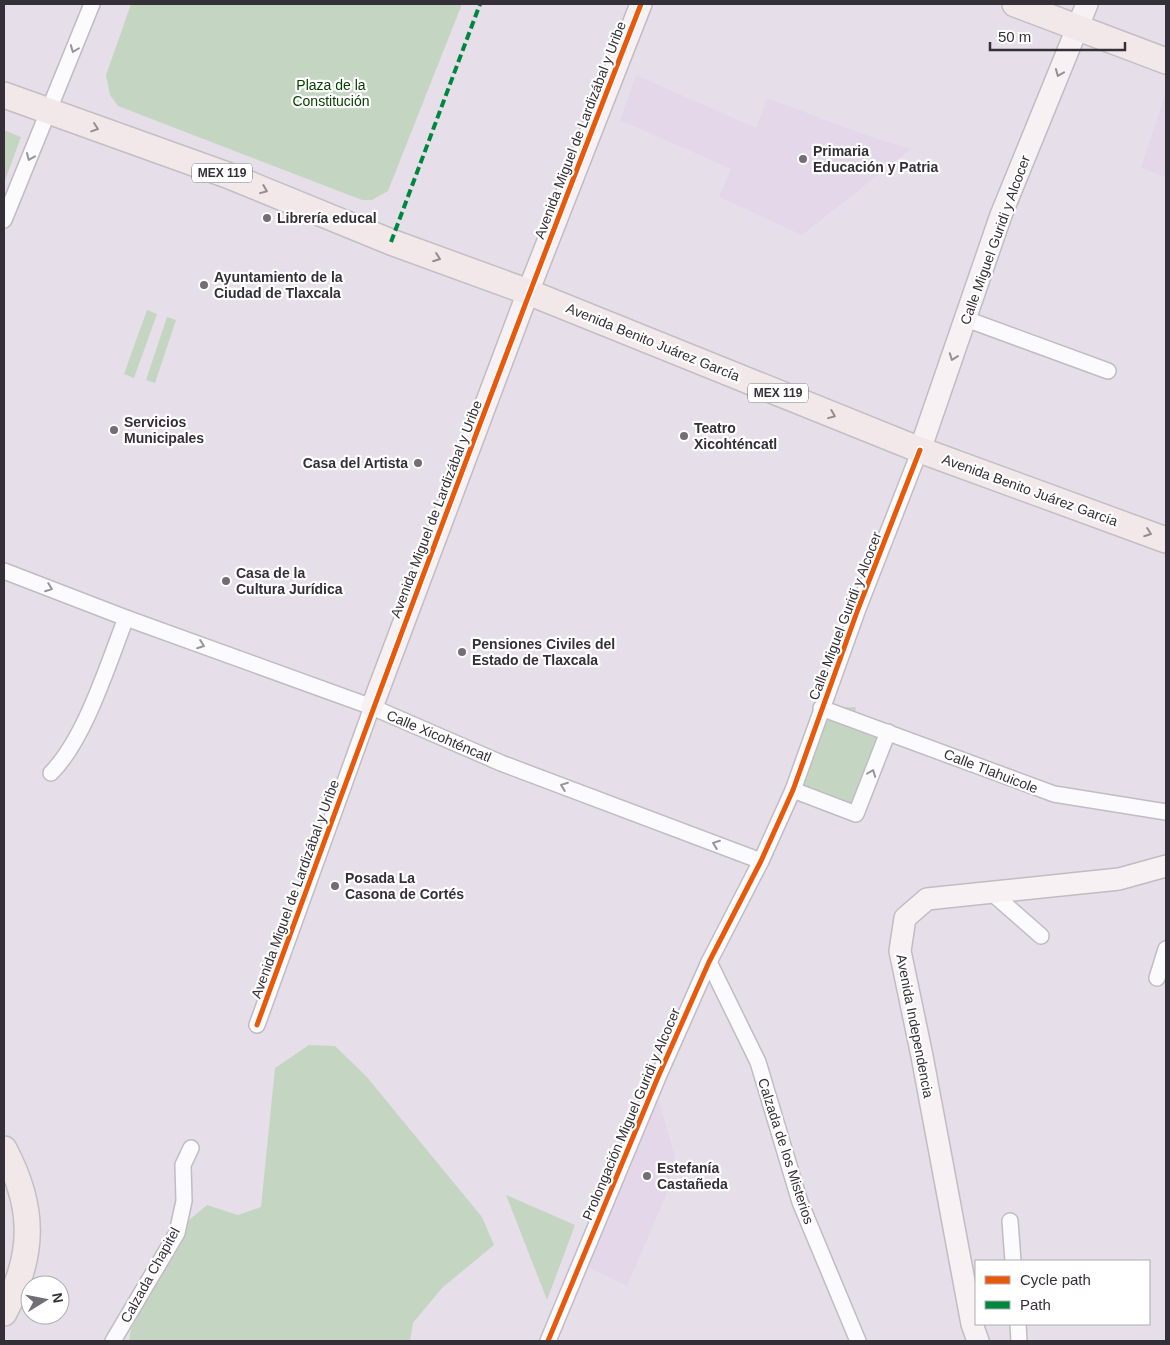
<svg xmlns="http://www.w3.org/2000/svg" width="1170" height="1345" font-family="Arial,sans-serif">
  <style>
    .built { fill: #e4d7e9 }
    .green { fill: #c4d6c2 }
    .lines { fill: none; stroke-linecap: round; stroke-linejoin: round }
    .street-casing { stroke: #c1bcc3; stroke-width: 18 }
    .secondary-casing { stroke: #c1bcc3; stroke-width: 24 }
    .primary-casing { stroke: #c2bfc4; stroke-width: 28 }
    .street { stroke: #fbfafc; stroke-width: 15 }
    .secondary { stroke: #f7f1f3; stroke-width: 21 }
    .primary { stroke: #f2e8ea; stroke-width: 25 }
    .quiet { stroke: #00873e; stroke-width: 4; stroke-dasharray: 8 4; stroke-linecap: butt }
    .cycleway-casing { stroke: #fff; stroke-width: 8 }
    .cycleway { stroke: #e8590c; stroke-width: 5 }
    .oneway { stroke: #98959a }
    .oneway2 { stroke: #969095 }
    .oneway3 { stroke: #948c90 }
    .poi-dot { fill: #736d75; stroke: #fff; stroke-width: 2 }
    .labels { text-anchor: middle; stroke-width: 4.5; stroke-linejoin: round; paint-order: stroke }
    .shield { fill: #fff; stroke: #726e73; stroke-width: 1 }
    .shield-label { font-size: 12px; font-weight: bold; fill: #353037 }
    .park-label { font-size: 14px; fill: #074000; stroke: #fff }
    .street-label { font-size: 14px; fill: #353037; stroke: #fff }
    .poi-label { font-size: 14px; font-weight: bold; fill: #353037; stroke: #fff; text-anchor: start }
  </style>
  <rect width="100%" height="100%" fill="#e6dfe9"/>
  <g class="built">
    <polygon points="636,75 756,128 767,98 871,137 911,149 802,235 719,197 731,169 620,120"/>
    <polygon points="1166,91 1166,177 1141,168"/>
    <polygon points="658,1098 675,1157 666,1195 627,1286 588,1267 652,1100"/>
  </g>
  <g class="green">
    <polygon points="131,4 462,4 388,191 372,200 362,200 118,106 110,95 106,75"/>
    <polygon points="4,130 21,137 4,183"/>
    <polygon points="147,310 157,314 134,378 124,374"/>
    <polygon points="167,317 176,320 155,383 146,380"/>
    <polygon points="856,707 854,720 888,732 856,814 793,790 821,708"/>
    <polygon points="309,1045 335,1046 366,1076 482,1217 494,1245 442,1288 413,1323 410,1341 129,1341 131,1329 189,1220 207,1205 238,1215 261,1207 275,1068"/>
    <polygon points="506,1195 575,1225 547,1300"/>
  </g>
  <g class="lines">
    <g class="street-casing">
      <g id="street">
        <polyline points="4,220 92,4"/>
        <polyline points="966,319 1108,371"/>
        <polyline points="4,571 126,618 372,707 501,763 761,861"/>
        <polyline points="821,708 1054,794 1166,812"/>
        <path d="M51 773C85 739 108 664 126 618"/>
        <polyline points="793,790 856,814 888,732"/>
        <polyline points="992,893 1041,936"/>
        <polyline points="709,962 758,1062 800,1202 858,1341"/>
        <polyline points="1157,978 1166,949"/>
        <polyline points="257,1025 372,707"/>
        <polyline points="1010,1221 1013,1261"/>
        <polyline points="1018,1324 1019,1341"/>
        <polyline points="113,1341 177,1233 184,1201 183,1165 191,1148"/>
        <polyline points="548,1341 658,1077 709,962 761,861 793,790 858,609 920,450"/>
      </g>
    </g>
    <g class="secondary-casing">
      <g id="secondary">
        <polyline points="920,450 1001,215 1087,4"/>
        <polyline points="372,707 528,292 641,4"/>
        <polyline points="978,1341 972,1324 922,1056 900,951 905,918 927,899 1119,879 1166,866"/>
      </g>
    </g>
    <g class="primary-casing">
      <g id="primary">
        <polyline points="1015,4 1166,61"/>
        <polyline points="4,95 227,175 391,242 528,292 920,450 1166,540"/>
        <path d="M4 1149C35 1207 35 1254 4 1313"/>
      </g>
    </g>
    <use href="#street" class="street"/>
    <use href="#secondary" class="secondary"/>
    <use href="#primary" class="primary"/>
    <polyline class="quiet" points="391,242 480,4"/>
    <g class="cycleway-casing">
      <g id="cycleway">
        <path d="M257 1025C382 683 509 342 641 4"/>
        <polyline points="548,1341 658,1077 709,962 761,861 793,790 858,609 920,450"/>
      </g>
    </g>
    <use href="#cycleway" class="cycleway"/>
  </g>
  <defs><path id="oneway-chevron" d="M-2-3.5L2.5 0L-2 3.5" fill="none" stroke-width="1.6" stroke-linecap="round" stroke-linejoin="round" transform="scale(1.25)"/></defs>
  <g class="oneway">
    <use href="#oneway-chevron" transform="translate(74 49) rotate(111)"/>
    <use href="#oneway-chevron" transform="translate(30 157) rotate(113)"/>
    <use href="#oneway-chevron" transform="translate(49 588) rotate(21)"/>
    <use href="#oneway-chevron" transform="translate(201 645) rotate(20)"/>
    <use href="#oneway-chevron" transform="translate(872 773) rotate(-69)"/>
    <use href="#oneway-chevron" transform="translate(564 786) rotate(-159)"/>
    <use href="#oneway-chevron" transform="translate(716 844) rotate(-159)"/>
  </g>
  <g class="oneway2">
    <use href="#oneway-chevron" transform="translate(1059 73) rotate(112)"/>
    <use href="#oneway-chevron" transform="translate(953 357) rotate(110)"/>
  </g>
  <g class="oneway3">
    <use href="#oneway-chevron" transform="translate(95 128) rotate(19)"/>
    <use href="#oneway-chevron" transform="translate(264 190) rotate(22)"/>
    <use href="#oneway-chevron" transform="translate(437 258) rotate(20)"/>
    <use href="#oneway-chevron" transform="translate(832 415) rotate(22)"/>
    <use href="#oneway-chevron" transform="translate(1148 533) rotate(20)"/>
  </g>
  <g class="poi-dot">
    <circle cx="803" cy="159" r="5"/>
    <circle cx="267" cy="218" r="5"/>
    <circle cx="204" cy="285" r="5"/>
    <circle cx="114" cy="430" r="5"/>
    <circle cx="684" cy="436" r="5"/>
    <circle cx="418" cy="463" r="5"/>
    <circle cx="226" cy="581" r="5"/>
    <circle cx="462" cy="652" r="5"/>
    <circle cx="335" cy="886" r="5"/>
    <circle cx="647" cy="1176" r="5"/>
  </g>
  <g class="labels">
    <g class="shield">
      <rect x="192" y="163.5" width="60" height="19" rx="4"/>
      <rect x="748" y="383.5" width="60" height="19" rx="4"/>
    </g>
    <g class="shield-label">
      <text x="222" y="177">MEX 119</text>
      <text x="778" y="397">MEX 119</text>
    </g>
    <g class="park-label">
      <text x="331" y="90">Plaza de la<tspan x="331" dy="16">Constitución</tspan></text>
    </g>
    <g class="street-label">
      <text transform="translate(580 130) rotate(-69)" y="5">Avenida Miguel de Lardizábal y Uribe</text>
      <text transform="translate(995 240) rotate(-70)" y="5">Calle Miguel Guridi y Alcocer</text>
      <text transform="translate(653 342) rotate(22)" y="5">Avenida Benito Juárez García</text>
      <text transform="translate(1030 490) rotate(20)" y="5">Avenida Benito Juárez García</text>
      <text transform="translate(436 509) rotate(-69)" y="5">Avenida Miguel de Lardizábal y Uribe</text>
      <text transform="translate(845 616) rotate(-69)" y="5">Calle Miguel Guridi y Alcocer</text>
      <text transform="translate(439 736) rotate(23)" y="5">Calle Xicohténcatl</text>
      <text transform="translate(991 771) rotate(21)" y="5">Calle Tlahuicole</text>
      <text transform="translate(295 889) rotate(-70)" y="5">Avenida Miguel de Lardizábal y Uribe</text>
      <text transform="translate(915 1026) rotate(79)" y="5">Avenida Independencia</text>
      <text transform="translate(631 1114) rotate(-67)" y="5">Prolongación Miguel Guridi y Alcocer</text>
      <text transform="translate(786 1151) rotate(72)" y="5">Calzada de los Misterios</text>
      <text transform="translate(150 1275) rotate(-61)" y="5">Calzada Chapitel</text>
    </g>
    <g class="poi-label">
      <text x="813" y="156">Primaria<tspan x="813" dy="16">Educación y Patria</tspan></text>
      <text x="277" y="223">Librería educal</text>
      <text x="214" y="282">Ayuntamiento de la<tspan x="214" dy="16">Ciudad de Tlaxcala</tspan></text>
      <text x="124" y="427">Servicios<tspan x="124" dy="16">Municipales</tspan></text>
      <text x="694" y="433">Teatro<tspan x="694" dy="16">Xicohténcatl</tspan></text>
      <text x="408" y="468" text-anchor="end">Casa del Artista</text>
      <text x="236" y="578">Casa de la<tspan x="236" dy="16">Cultura Jurídica</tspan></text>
      <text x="472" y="649">Pensiones Civiles del<tspan x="472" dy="16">Estado de Tlaxcala</tspan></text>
      <text x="345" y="883">Posada La<tspan x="345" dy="16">Casona de Cortés</tspan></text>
      <text x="657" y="1173">Estefanía<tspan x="657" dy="16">Castañeda</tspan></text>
    </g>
  </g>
  <rect width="1170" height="1345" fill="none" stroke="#353037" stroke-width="10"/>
  <rect x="975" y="1260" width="175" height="65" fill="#ffffff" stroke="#aeacaf"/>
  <rect x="985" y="1276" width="25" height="8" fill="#e8590c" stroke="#aeacaf"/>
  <text x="1020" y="1285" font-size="15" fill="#353037">Cycle path</text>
  <rect x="985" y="1301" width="25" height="8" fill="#00873e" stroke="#aeacaf"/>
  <text x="1020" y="1310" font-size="15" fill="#353037">Path</text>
  <g transform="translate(45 1300) rotate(80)"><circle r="24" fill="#ffffff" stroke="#aeacaf"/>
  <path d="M0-4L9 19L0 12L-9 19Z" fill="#736d75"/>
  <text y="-8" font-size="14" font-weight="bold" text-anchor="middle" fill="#353037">N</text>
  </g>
  <path d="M990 42v8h135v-8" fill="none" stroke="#353037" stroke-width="2.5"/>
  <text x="998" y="42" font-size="15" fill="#353037" stroke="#ffffff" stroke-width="4" paint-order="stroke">50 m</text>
</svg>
